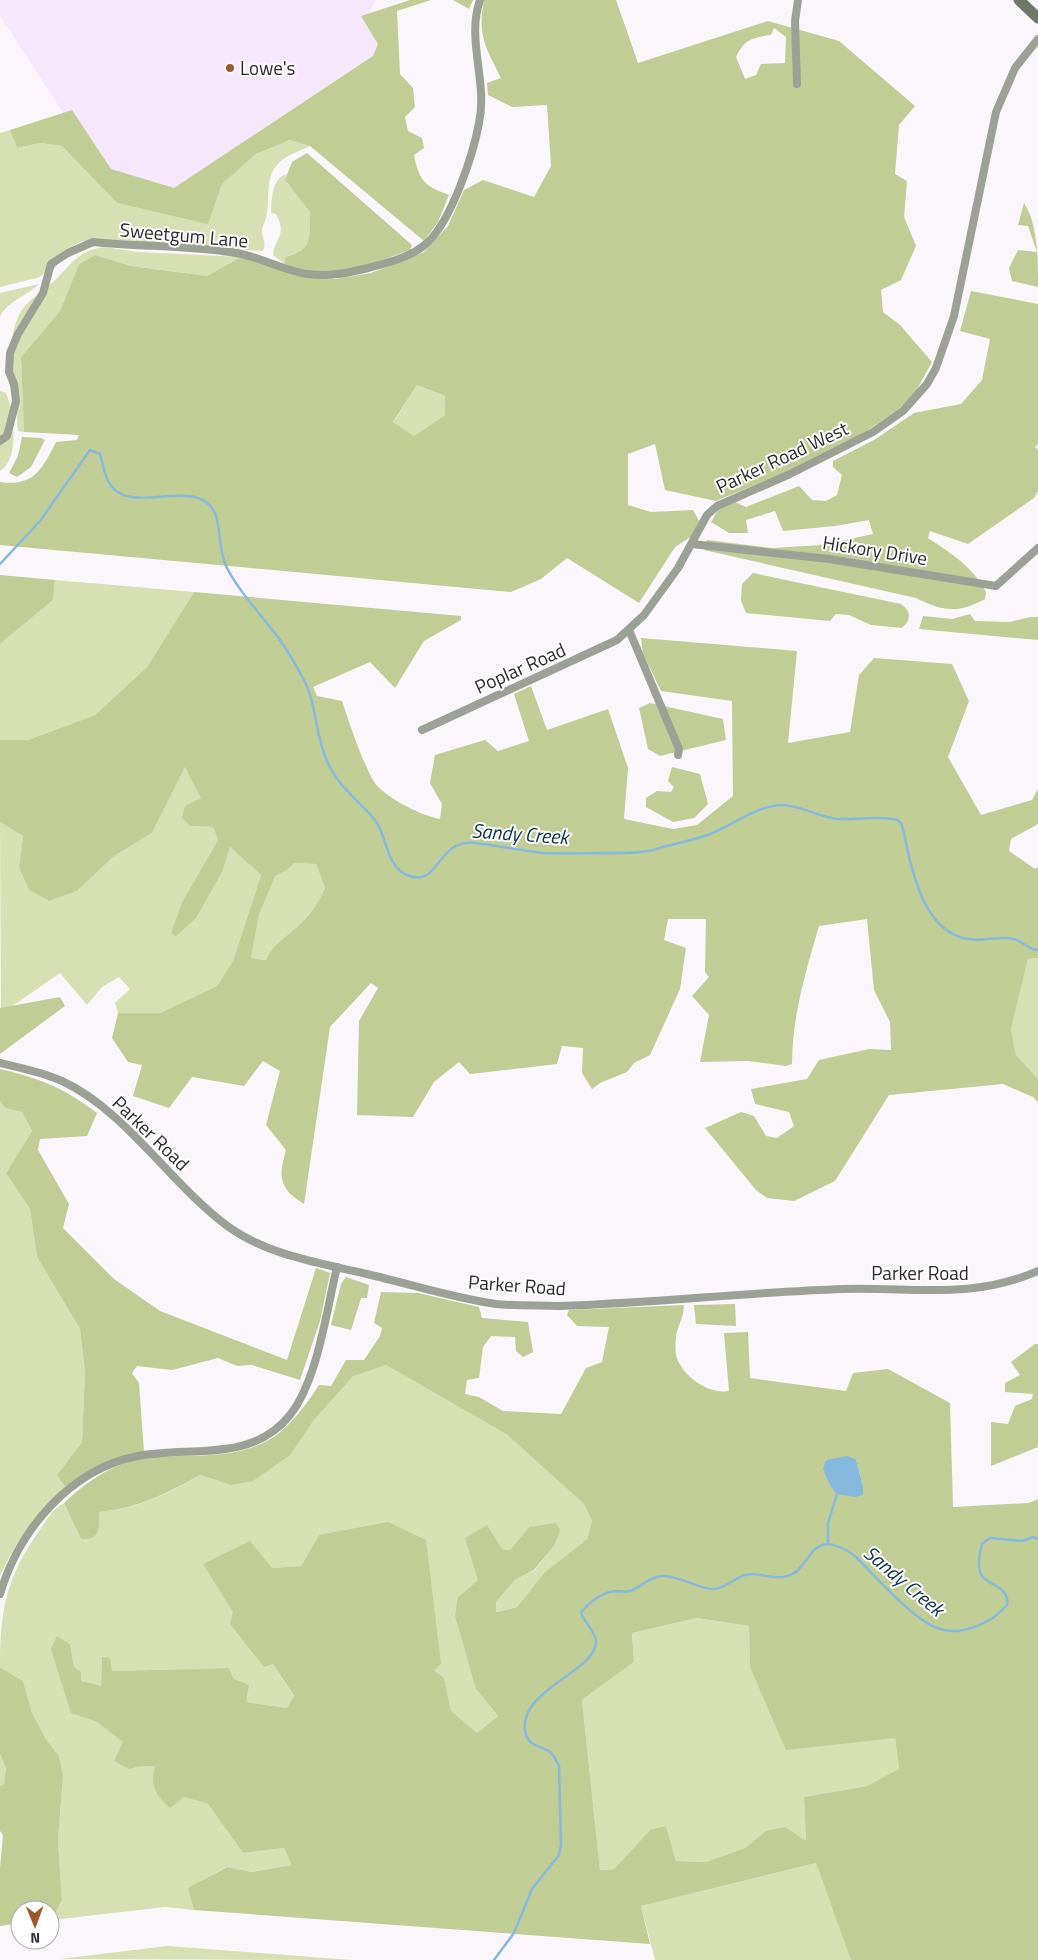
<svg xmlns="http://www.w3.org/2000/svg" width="1038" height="1960" font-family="'Titillium Web',sans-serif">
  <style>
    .built { fill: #f7e7fc }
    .green { fill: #d6e0b2 }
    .forest { fill: #c0cd95; fill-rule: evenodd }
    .water { fill: #84b9dd }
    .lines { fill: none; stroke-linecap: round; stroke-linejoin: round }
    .stream { stroke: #84b9dd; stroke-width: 2.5 }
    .street { stroke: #9ba295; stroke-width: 8 }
    .secondary { stroke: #6f7967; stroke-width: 11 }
    .poi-dot { fill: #9d582b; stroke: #fff; stroke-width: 2 }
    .labels { text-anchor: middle; stroke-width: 4; stroke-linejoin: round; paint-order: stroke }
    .poi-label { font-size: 19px; fill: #2e2630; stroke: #fff; text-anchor: start }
    .street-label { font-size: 19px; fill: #2e2630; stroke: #fff }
    .water-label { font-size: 20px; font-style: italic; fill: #06334b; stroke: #fff }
  </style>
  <rect width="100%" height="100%" fill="#faf6fb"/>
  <polygon class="built" points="0,0 376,0 368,16 389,54 172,198 108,182 0,16"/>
  <g class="green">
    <path d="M10 130 17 148 40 143 62 146 117 203 208 223 222 184 256 154 290 140 310 146C302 150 288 155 282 160 263 175 271 198 266 218 265 222 263 225 262 229 261 238 267 242 263 251L82 241 69 248 55 268 37 278 0 287V133Z"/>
    <path d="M287 174 285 180 310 212C309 240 315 248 285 257V264L273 255C274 239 288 235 276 214L271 213C272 200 271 178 287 174Z"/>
    <path d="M104 247 138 252 241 257 207 276 131 266 95 255 79 264 60 311 21 357 24 432 18 431C17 420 17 408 14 397 12 389 8 384 7 375 7 363 13 325 19 315 26 300 43 292 55 280 73 263 77 251 104 247Z"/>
    <path d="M39 284C28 295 6 302 0 317V293Z"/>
    <polygon points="417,385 445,396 445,415 414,436 393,423"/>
    <path d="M0 391 6 393C14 411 20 460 0 471Z"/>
    <polygon points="55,580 194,592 147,667 95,715 28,740 0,740 0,644 53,600"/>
    <polygon points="185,766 202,798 185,806 190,826 213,827 218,840 182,902 171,933 175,937 223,870 230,847 261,875 233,961 217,986 160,1013 118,1013 115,1003 130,989 119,977 102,987 87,1005 60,973 11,1007 1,1009 0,822 23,836 19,868 29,890 49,901 77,891 114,856 152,833"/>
    <path d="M295 863 316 864 325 888C318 903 311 915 298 926 285 938 273 944 267 960L251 958 259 915 275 875 287 870Z"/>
    <polygon points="1038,958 1038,1079 1016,1055 1011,1029 1028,959"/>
    <path d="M0 1101 5 1108 22 1112 32 1131 6 1173 30 1209 37 1257 80 1329 85 1372 82 1442 57 1475 65 1487C37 1514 16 1540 0 1576Z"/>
    <path d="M386 1365 506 1434 584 1504 592 1521 587 1539 545 1572 517 1607 495 1612V1603L515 1580 535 1570 554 1546 529 1527 510 1550 502 1549 478 1580 458 1597 476 1689 498 1716 477 1733 451 1712 444 1678 434 1670 319 1535 301 1566 272 1568 273 1664 294 1697 287 1708 245 1702 229 1668 112 1671 102 1658 101 1687 80 1681 81 1672 74 1667 70 1644 57 1637 71 1712 97 1722 124 1742 136 1767 155 1766 170 1807 184 1797 208 1804 243 1853 284 1848 293 1865 250 1872 226 1867 189 1888 194 1910 165 1907 52 1920 62 1900 58 1841 63 1775 59 1756 46 1739 32 1713 23 1681 0 1667C0 1610 6 1578 39 1531 47 1519 52 1509 64 1503L81 1539 99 1512C140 1508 164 1495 200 1475L231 1485 290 1454 314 1420 353 1375Z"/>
    <polygon points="697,1618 749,1626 750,1668 895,1738 899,1770 867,1786 804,1797 806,1842 766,1831 745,1848 706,1862 676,1861 666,1826 651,1829 614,1869 600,1870 582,1700 634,1662 632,1633"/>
    <polygon points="0,1754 6,1770 4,1784 0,1786"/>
    <polygon points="816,1863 852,1960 655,1960 641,1906"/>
    <polygon points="167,1946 352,1960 60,1959"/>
  </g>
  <g class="forest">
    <path d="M410 0H431L397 11 400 74 413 88 415 107 405 117 408 131 422 138 424 148 414 155C419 181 425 186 449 195L438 222 424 241 310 146 290 140 256 154 222 184 208 224 117 203 62 146 40 143 17 148 10 130 72 110 111 169 174 188 373 56 378 44 361 16Z"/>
    <polygon points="453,0 473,0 469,9"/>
    <path d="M484 0H616L638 63 768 21 839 41 915 106 899 125 895 174 907 181 904 217 916 246 901 280 881 290 883 312 900 325 932 362 915 393 898 410 865 432 782 474 716 501 665 490 655 444 628 454V505L651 512 693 510 699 521 692 536 675 547 639 603 567 558 541 579 511 592 0 545V482C34 487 42 469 56 442L77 440 79 435 24 432 21 357 60 311 79 264 95 255 131 266 207 276 241 257 304 276 335 279 371 273 424 252 448 226 464 190 483 180 534 197 551 166 547 105 512 107 488 95 487 83 501 78C486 47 477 36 484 0ZM774 28 786 37 785 63 761 64 756 75 745 79 736 57C744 40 752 37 771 35ZM417 385 445 396V415L414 436 393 422Z"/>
    <path d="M307 153 412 245 410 250C366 266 330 281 285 264V257C314 249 309 239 310 212L285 180 292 162Z"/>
    <path d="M1024 203C1038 223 1038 260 1038 287L1012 281 1009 268 1018 250 1037 252 1028 226 1018 225Z"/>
    <path d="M971 291 1038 304V444L1035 447 1038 450V491L1034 498 968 544 930 531 928 538C952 554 972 566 986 592L985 599C958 614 942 611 916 598L704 550 707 540 772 548 822 545 873 534 869 520 835 526 783 531 775 511 746 520 748 533H729L711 522 719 508 735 502 746 507 799 486 812 500 826 501 837 495 842 475 833 467V461L874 440 914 413 961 404 982 380 990 339 960 331Z"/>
    <polygon points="22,437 41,438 45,440 31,467 17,477 9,473 18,456"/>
    <path d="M753 573 901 604C911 611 912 619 902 628L871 625 849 615 836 614 830 621 746 613 741 601 742 584Z"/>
    <polygon points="0,575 55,580 53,600 0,644"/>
    <path d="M194 592 461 616V620L424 641 395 688 370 662 313 687 317 696 342 701C348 719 366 774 378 787 393 801 420 815 440 819L442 804 430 783 435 755 485 740 498 751 529 741 514 694 531 686 547 730 608 709 628 768 624 819 673 829 697 825 733 796 732 701 661 691 643 654 641 638 797 651 788 743 850 732 859 675 874 658 952 664 969 701 948 757 981 815 1032 800 1038 789V824L1011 839 1009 851 1035 869 1038 867V958L1028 959 1011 1029 1016 1055 1038 1079V1102L1033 1097 1003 1084 889 1095 835 1181 794 1201 767 1198 756 1190 705 1128 741 1112 754 1116 766 1136 777 1138 794 1126 789 1112 755 1104 751 1089 807 1079 819 1060 869 1049 891 1050 890 1022 874 990 867 919 819 926C806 970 792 1017 792 1064L786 1066 748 1061 700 1062 709 1015 692 996 709 977 705 972 706 919H668L664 940 686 948 680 989 650 1055 634 1063 627 1072 600 1083 592 1089 582 1073 583 1048 562 1046 557 1064 470 1074 459 1062 434 1082 413 1117 357 1115 359 1021 378 988 371 983 330 1027 304 1204C279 1189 278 1177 286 1150L266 1125 280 1071 263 1061 244 1086 192 1077 169 1108 133 1096 142 1065 128 1062 112 1038 118 1013H160L217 986 233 961 261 875 230 847 223 870 196 918 175 937 171 933 182 902 218 840 213 827 190 826 182 818 185 806 201 798 185 767 152 833 114 856 77 891 49 901 29 890 19 868 23 836 0 822V740H28L95 715 147 667ZM295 863 316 864 325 888C318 903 311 915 298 926 285 938 273 944 266 960L251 958 259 915 275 876 287 870Z"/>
    <polygon points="970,614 975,621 1010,622 1031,617 1038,617 1038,640 919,629 923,616 952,619"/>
    <polygon points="650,703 723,719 726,740 660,756 648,749 639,708"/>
    <polygon points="672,767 700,774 708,804 694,818 673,822 646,807 646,798 657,791 671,792 674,787 668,781"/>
    <polygon points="60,997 65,1006 0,1054 0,1008"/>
    <path d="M0 1069C42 1079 62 1087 97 1113L87 1136 40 1139 38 1150 69 1204 63 1228 114 1279 160 1311 287 1360 316 1268 330 1273 320 1321 300 1380 252 1365 237 1366 218 1358 172 1370 137 1366 132 1373 139 1383 144 1452C109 1459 94 1465 65 1487L57 1475 82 1442 85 1372 80 1329 37 1257 30 1209 6 1173 32 1131 22 1112 5 1108 0 1101Z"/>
    <polygon points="346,1277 369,1285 367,1298 361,1298 351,1330 331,1325 341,1284"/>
    <path d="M381 1292 418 1293 479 1307 482 1318 528 1322 533 1352 523 1357 516 1351 515 1337 491 1336 483 1347 479 1378 467 1380 465 1394 479 1397 503 1411 561 1414 586 1368 602 1362 609 1327 577 1326 567 1315 569 1310 684 1305C684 1319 676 1327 676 1338 675 1344 675 1356 678 1361 687 1379 709 1394 729 1391L724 1333 748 1332 750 1378 846 1391 853 1373 888 1369 950 1403 953 1507 1029 1503 1038 1499V1960H851L816 1863 641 1906 650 1944 194 1910 188 1888 227 1867 251 1872 292 1865 284 1848 243 1853 208 1804 184 1797 170 1808C155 1795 150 1785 155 1766L136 1767 129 1769 114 1761 123 1742 97 1722 71 1713 51 1649 57 1636 70 1644 74 1667 81 1672V1681L101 1686 102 1657 110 1658 112 1671 229 1668 234 1679 249 1685 246 1702 287 1708 294 1696 273 1664 264 1667 230 1624 233 1612 203 1564 250 1541 272 1568 301 1566 319 1535 388 1522 426 1540 441 1664 434 1670 444 1678 451 1711 477 1733 498 1716 476 1689 455 1616 458 1597 478 1580 465 1538 487 1525 502 1549 510 1550 529 1527 556 1523 560 1531 554 1546 534 1570 515 1580 496 1602V1612L517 1607 545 1572 587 1539 592 1521 584 1504 506 1434 386 1365 353 1376 314 1420 290 1455 253 1481 231 1485 200 1475C165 1494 139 1508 99 1512 99 1528 101 1540 81 1539L64 1503C87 1481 115 1462 147 1458 187 1453 229 1461 267 1441 288 1430 306 1405 319 1385L331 1386 346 1360H364L380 1336 382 1328 374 1323ZM856 1460 863 1486 836 1492ZM697 1618 749 1626 750 1667 786 1750 895 1738 899 1769 867 1786 804 1797 806 1841 785 1827 766 1831 745 1848 706 1862 676 1861 666 1826 651 1829 614 1869 600 1870 582 1700 634 1662 632 1633Z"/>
    <polygon points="735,1304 736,1326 696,1324 694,1305"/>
    <polygon points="1035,1344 1038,1344 1038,1447 991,1466 991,1422 1008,1424 1015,1406 1032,1399 1033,1394 1005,1392 1005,1383 1020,1375 1011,1362"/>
    <polygon points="0,1667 23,1681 32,1713 46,1739 59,1756 63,1775 58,1841 62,1900 52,1920 50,1920 50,1910 20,1910 20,1923 0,1926 0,1868 3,1835 0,1831 0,1786 4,1784 6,1769 0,1754"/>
  </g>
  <polygon class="water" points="848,1456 856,1460 863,1486 863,1495 855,1497 837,1494 830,1485 823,1469 826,1460"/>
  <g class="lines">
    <g class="stream">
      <path d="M0 564 40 521 90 450 100 454C103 463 104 473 108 481 127 520 196 473 215 513 221 526 218 549 226 566 239 592 260 613 277 636 287 649 295 664 303 678 317 704 315 735 327 761 337 785 359 801 375 820 388 837 385 865 407 875 440 889 435 840 474 843 497 845 521 851 544 853 564 854 584 853 604 853 620 853 638 854 653 850 672 844 692 841 710 834 733 825 756 806 781 805 801 805 818 817 838 819 857 820 880 815 898 820L902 825C911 863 920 931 968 939 982 942 1000 935 1014 939 1023 941 1028 950 1038 950"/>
      <polyline points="828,1543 828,1523 838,1491"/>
      <path d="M494 1960 514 1933 532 1889 559 1855 561 1845 559 1765C556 1761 554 1755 550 1752 542 1746 530 1747 526 1735 513 1692 596 1672 596 1642 596 1631 583 1622 581 1612 590 1602 601 1592 616 1591 621 1591 626 1592 631 1591 641 1586 650 1577 662 1576 680 1575 697 1589 714 1589 727 1588 734 1578 745 1575 759 1572 771 1579 783 1577 814 1574 806 1521 855 1556 873 1574 912 1618 935 1627 959 1638 991 1624 1007 1605 1010 1587 990 1586 982 1576 976 1567 980 1553 982 1544L990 1538 1022 1541 1033 1537 1038 1539"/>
    </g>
    <g class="street">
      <polyline points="797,84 795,21 798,0"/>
      <path d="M0 441 7 436 16 401 14 384 9 372 10 353 18 334 43 293 51 264 68 253 93 242C140 247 189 245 236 253 261 257 284 271 308 274 329 277 348 273 368 268 387 263 412 257 427 243 451 221 473 156 479 123 488 82 466 40 480 0"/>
      <polyline points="692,544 829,559 996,586 1038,548"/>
      <polyline points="629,630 679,749 678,755"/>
      <polyline points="422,730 617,640 644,615 678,568 707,515 717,506 790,474 873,432 903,411 927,384 936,368 954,316 996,112 1015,68 1038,39"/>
      <path d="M0 1063C21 1068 42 1072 62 1081 125 1110 170 1183 226 1225 266 1255 320 1263 367 1274 410 1284 453 1298 496 1304 517 1306 539 1305 560 1306 655 1303 749 1292 844 1289 914 1287 971 1300 1038 1271"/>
      <path d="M0 1594C19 1530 70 1469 138 1456 191 1446 252 1463 290 1415 318 1379 326 1312 337 1267"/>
    </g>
    <polyline class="secondary" points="1019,0 1038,18"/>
  </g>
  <circle class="poi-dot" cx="230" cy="68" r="5"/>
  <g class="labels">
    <g class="poi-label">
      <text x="240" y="75">Lowe's</text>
    </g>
    <g class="street-label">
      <text transform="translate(184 235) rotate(5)" y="7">Sweetgum Lane</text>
      <text transform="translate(782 457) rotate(-25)" y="7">Parker Road West</text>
      <text transform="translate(875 550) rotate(9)" y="7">Hickory Drive</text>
      <text transform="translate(520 668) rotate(-24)" y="7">Poplar Road</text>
      <text transform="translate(151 1133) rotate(44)" y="7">Parker Road</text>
      <text x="920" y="1280">Parker Road</text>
      <text transform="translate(517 1285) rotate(4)" y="7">Parker Road</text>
    </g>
    <g class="water-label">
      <text transform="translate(520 834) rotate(4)" y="7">Sandy Creek</text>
      <text transform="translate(904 1581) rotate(40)" y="7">Sandy Creek</text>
    </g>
  </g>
  <g transform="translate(35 1925) rotate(179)"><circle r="24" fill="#ffffff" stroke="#aba8ac"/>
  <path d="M0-4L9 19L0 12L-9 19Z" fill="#9d582b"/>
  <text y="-8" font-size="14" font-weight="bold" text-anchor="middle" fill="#2e2630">N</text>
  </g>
</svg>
